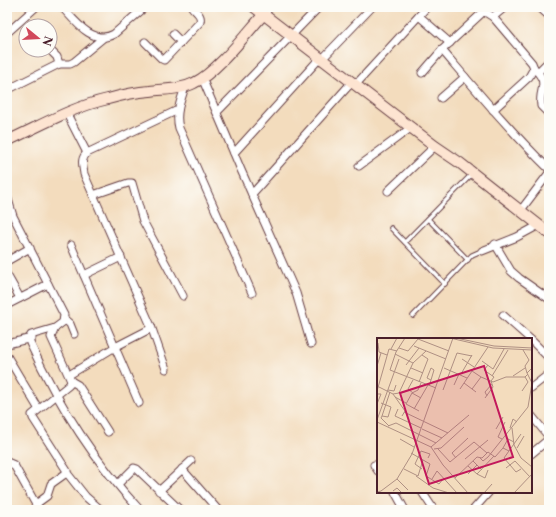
<svg xmlns="http://www.w3.org/2000/svg" width="556" height="517" font-family="'Libre Caslon Text',serif">
  <style>
    .lines { fill: none; stroke-linecap: round; stroke-linejoin: round }
    .lane-casing { stroke: #633b41; stroke-width: 5.5 }
    .street-casing { stroke: #633b41; stroke-width: 9 }
    .secondary-casing { stroke: #633b41; stroke-width: 12 }
    .lane { stroke: #fff; stroke-width: 3.5 }
    .street { stroke: #fff; stroke-width: 7 }
    .secondary { stroke: #fde4d1; stroke-width: 10 }
    .inset-road { fill: none; stroke: #af9083; stroke-width: 1 }
    .view { fill: #c2185b; fill-opacity: 0.15; stroke: #c2185b; stroke-width: 2 }
    .inset-edge { fill: none; stroke: #4a1f2b; stroke-width: 2 }
  </style>
  <rect width="100%" height="100%" fill="#fdfcf7"/>
  <filter id="ink" filterUnits="userSpaceOnUse"><feTurbulence type="fractalNoise" baseFrequency=".025" numOctaves="2"/><feDisplacementMap in="SourceGraphic" scale="8" xChannelSelector="R" yChannelSelector="G"/><feConvolveMatrix kernelMatrix="1 2 1 2 8 2 1 2 1" color-interpolation-filters="sRGB"/></filter>
  <filter id="wash" filterUnits="userSpaceOnUse"><feTurbulence type="fractalNoise" baseFrequency=".012" numOctaves="4" result="noise"/><feDisplacementMap in="SourceGraphic" scale="16" xChannelSelector="R" yChannelSelector="G"/><feGaussianBlur stdDeviation="0.9" result="paint"/><feColorMatrix in="noise" values="0 0 0 0 0 0 0 0 0 0 0 0 0 0 0 0 0 1.4 0 .05"/><feComposite in="paint" operator="in"/></filter>
  <g filter="url(#wash)">
    <rect width="100%" height="100%" fill="#f3dcbd"/>
  </g>
  <g filter="url(#ink)">
    <g class="lines">
      <g class="lane-casing">
        <g id="lane">
          <polyline points="428,219 468,260"/>
          <polyline points="391,228 445,284"/>
          <polyline points="405,242 472,174"/>
          <polyline points="413,316 472,255 481,251"/>
        </g>
      </g>
      <g class="street-casing">
        <g id="street">
          <path d="M62 7C75 21 93 46 114 34L145 7"/>
          <polyline points="539,7 549,16"/>
          <polyline points="263,15 270,7"/>
          <polyline points="419,16 450,43"/>
          <polyline points="493,17 505,7"/>
          <polyline points="7,33 36,7"/>
          <polyline points="173,34 181,42"/>
          <path d="M145 42 162 59 164 60 200 22C202 15 196 12 192 7"/>
          <path d="M442 50C477 91 511 132 549 169"/>
          <polyline points="326,55 372,7"/>
          <polyline points="59,64 70,64 74,62 103,38"/>
          <path d="M534 68C551 86 538 87 541 106L549 114"/>
          <polyline points="538,72 549,61"/>
          <polyline points="422,73 442,50 482,13 485,12 493,17 532,63 534,68 529,77 493,110"/>
          <polyline points="202,78 241,170 296,293 311,344"/>
          <path d="M185 87C181 100 175 113 179 128L252 293"/>
          <polyline points="7,90 59,64 57,57 50,50"/>
          <polyline points="441,98 465,77"/>
          <polyline points="66,112 87,153"/>
          <polyline points="217,112 319,7"/>
          <polyline points="234,153 320,58"/>
          <polyline points="359,166 412,127"/>
          <polyline points="388,191 435,146"/>
          <polyline points="252,194 352,82 359,81 427,7"/>
          <polyline points="93,195 128,183 132,183 143,221 183,296"/>
          <polyline points="7,196 13,216 64,315 63,322 55,328 51,337 71,381 71,383 68,386 32,415 33,418 67,471 65,474 51,484 47,496 36,504"/>
          <polyline points="521,210 549,173"/>
          <polyline points="495,244 511,271 519,278 549,299"/>
          <polyline points="71,245 139,403"/>
          <polyline points="482,251 517,237 539,225"/>
          <polyline points="7,261 30,248"/>
          <polyline points="7,275 20,298"/>
          <polyline points="84,275 121,257"/>
          <polyline points="7,305 48,284"/>
          <polyline points="503,315 530,339"/>
          <polyline points="64,319 70,324 74,334"/>
          <polyline points="151,326 166,369"/>
          <path d="M55 328 31 335 29 339 30 343C58 404 94 461 140 510"/>
          <polyline points="531,340 549,358"/>
          <polyline points="7,344 32,338"/>
          <polyline points="7,356 38,408"/>
          <path d="M69 375 115 347 148 330 151 326 84 174C83 166 80 159 87 153L178 110"/>
          <polyline points="71,381 78,385 108,432"/>
          <polyline points="531,388 549,374"/>
          <polyline points="531,415 549,437"/>
          <polyline points="531,454 549,439"/>
          <polyline points="7,462 14,465 39,510"/>
          <polyline points="374,465 378,471"/>
          <polyline points="182,469 218,510"/>
          <polyline points="67,473 86,497 101,510"/>
          <polyline points="118,484 134,468 137,469 180,510"/>
          <polyline points="159,491 191,461"/>
          <polyline points="395,492 405,510"/>
          <polyline points="422,492 434,510"/>
          <polyline points="473,510 489,492"/>
        </g>
      </g>
      <g class="secondary-casing">
        <g id="secondary">
          <polyline points="254,7 435,146 460,163 549,233"/>
          <path d="M7 141C40 126 72 107 108 99 122 95 136 92 150 91 164 89 181 90 194 83 216 73 246 34 263 15"/>
        </g>
      </g>
      <use href="#lane" class="lane"/>
      <use href="#street" class="street"/>
      <use href="#secondary" class="secondary"/>
    </g>
  </g>
  <g transform="translate(377 338)">
    <rect width="155" height="155" fill="#f3dcbd"/>
    <path class="inset-road" d="M28 0 19 14 13 32 59 50M73 0 116 10 155 12M79 0 117 8 155 10M1 5 2 14 10 17M37 8 69 21M22 10 31 13 41 1 72 13M14 11 20 0M146 12 152 22 148 28 150 35 155 30M18 16 36 25M85 21 97 29M105 23 116 31 127 11M29 27 42 10M0 28 4 15M34 30 46 35M67 30 90 40M95 33 104 39 95 51M84 36 95 17M115 38 131 12M136 38 148 30M104 39 116 44 129 39H148L151 36M42 44 51 21 45 17M87 45 99 54M77 47 82 36M0 48 16 56 22 55 36 25 49 13M52 48 54 42 57 32 54 30 50 40 54 42M83 51 111 9M11 52 17 53 19 47M66 52 80 15 95 18M0 53 12 11 20 13M145 53 151 44 148 39M35 55 41 52 44 45M36 55 31 51 36 42M0 56H4L0 66M16 56 28 73 25 78M110 58 108 54 115 46M18 59 29 65M108 60 116 49 114 43 117 39 107 32 111 27M4 65 14 69 11 79 5 78 4 80 12 88M21 71 18 78 44 90M37 71 51 47M42 73 29 66 35 55 44 60M27 74 71 95M5 78 13 54M0 82 22 21M0 84 54 109 66 127 91 155M11 88 19 85 59 105M133 90 136 81 140 84M135 90 137 107 144 120 155 129M45 91 65 100M119 91 126 79M23 101 37 109M125 101 121 99 128 84M54 109 92 77M126 110 131 101 137 104M140 110 147 98M57 111 64 110 87 89M61 111 73 124 97 104 110 115M34 115 53 126 49 138 62 146 67 140M79 120 75 115 91 100M103 120 106 123 111 119 151 69 155 45 150 35M88 121 111 102M96 123 105 132M91 128 100 136 117 118M129 130 138 123 153 139M27 131 41 138 46 122M45 131 38 126 44 113 53 116 51 120M144 131 139 134 127 120 144 96M91 136 100 127M100 136 108 140 111 132M39 138 56 150 72 155M78 140 100 119 105 120 111 114 118 119 126 110 132 113M20 141 31 152M55 141 60 133 80 155M16 153 20 150 25 155M0 154 4 153 20 141 35 116 76 0M107 155 115 146M137 155 155 136"/>
    <path class="view" d="M107 28 136 119 52 146 23 55Z"/>
    <rect width="155" height="155" class="inset-edge"/>
  </g>
  <rect width="556" height="517" fill="none" stroke="#fdfcf7" stroke-width="24"/>
  <g transform="translate(38 38) rotate(108)"><circle r="19" fill="#fdfcf7" stroke="#b5a4a5"/>
  <path d="M0-3L7 15L0 10L-7 15Z" fill="#d1495b"/>
  <text y="-6" font-size="11" font-weight="bold" text-anchor="middle" fill="#4a1f2b">N</text>
  </g>
</svg>
